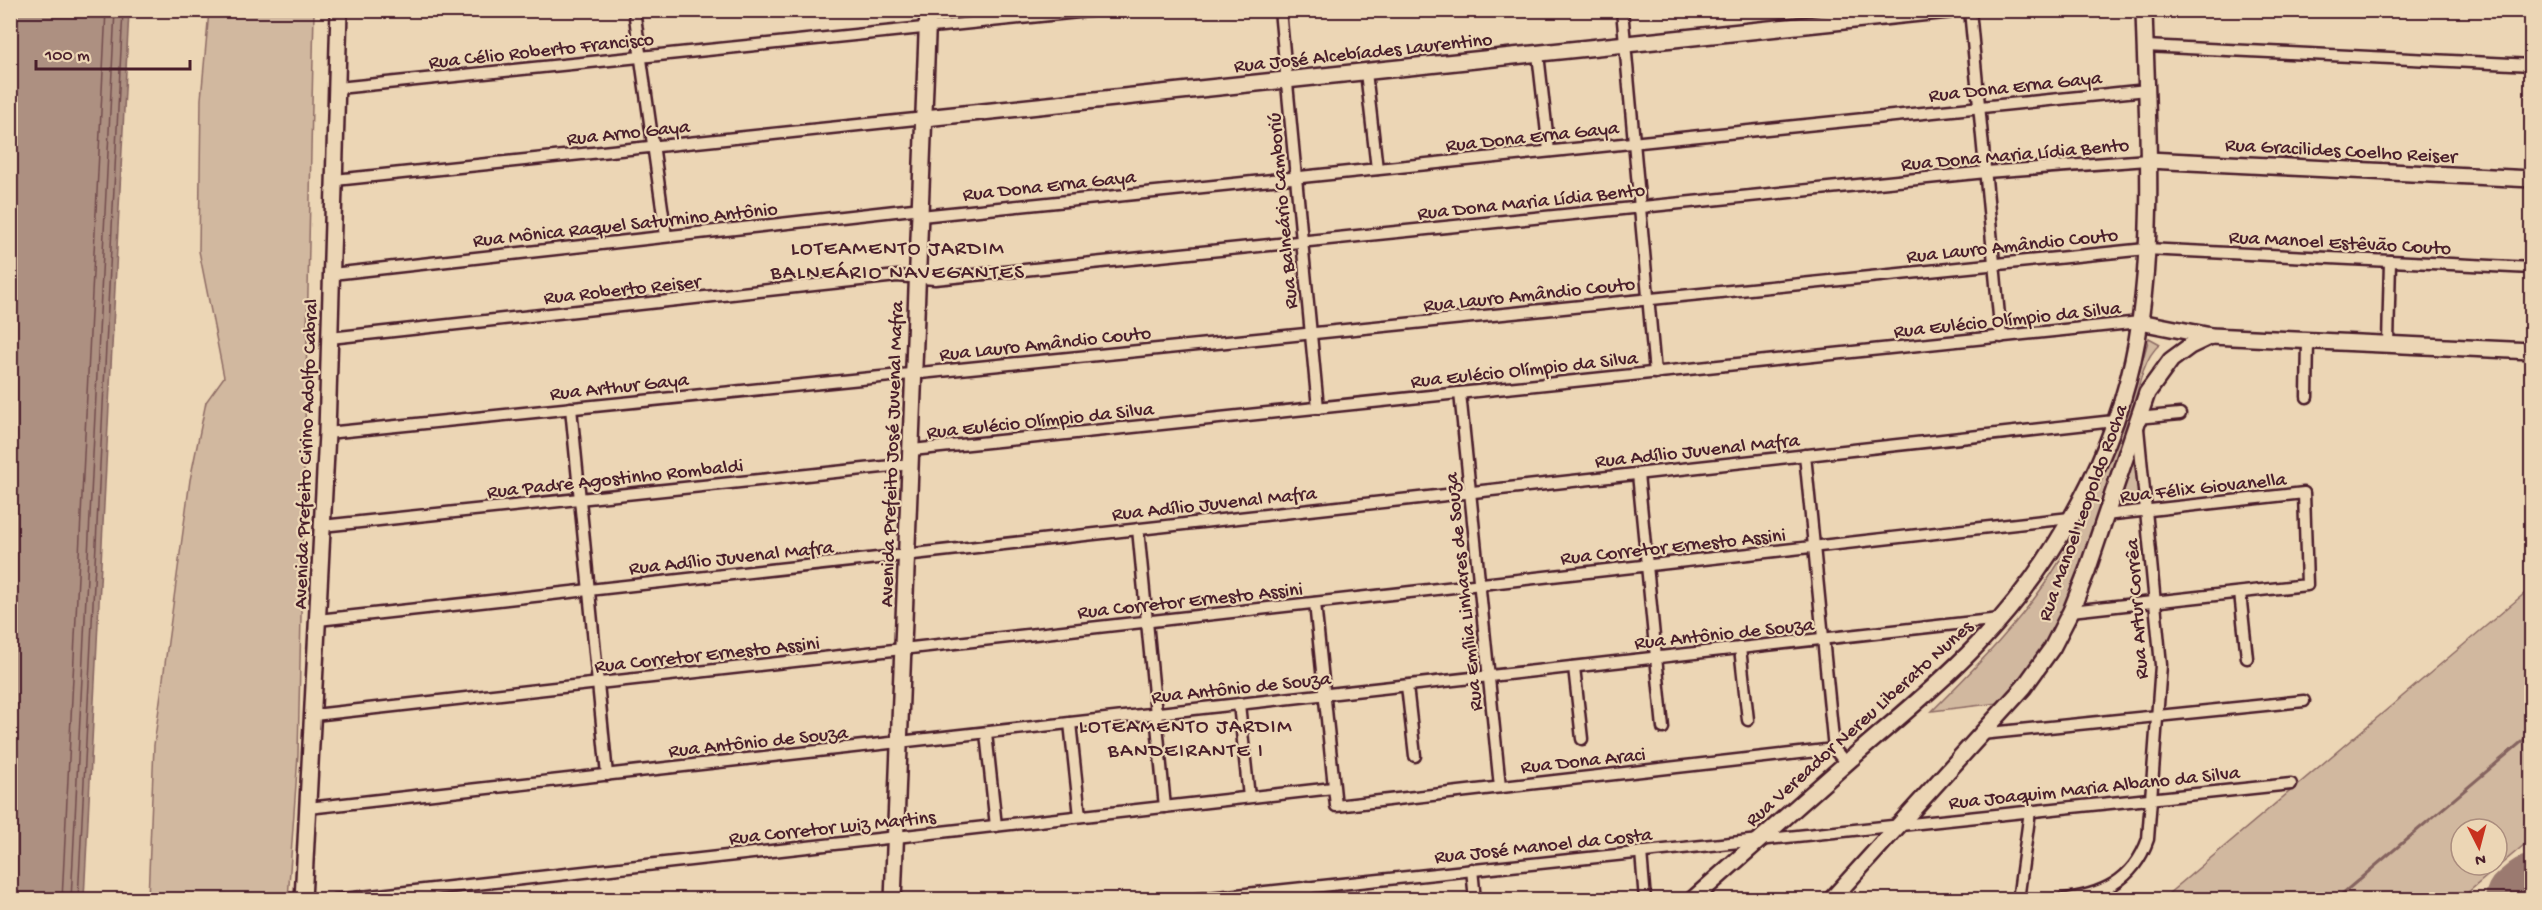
<svg xmlns="http://www.w3.org/2000/svg" width="2542" height="910" font-family="'Gochi Hand',sans-serif">
  <style>
    .green { fill: #d1b89f; stroke: #8e6c65; stroke-width: 1.5; fill-rule: evenodd }
    .water { fill: #ad9081; stroke: #85635f; stroke-width: 1.5 }
    .lines { fill: none; stroke-linecap: round; stroke-linejoin: round }
    .shore { stroke: #724c4d; stroke-width: 1.5 }
    .stream { stroke: #85635f; stroke-width: 3 }
    .runway { stroke: #9b7a70; stroke-width: 70 }
    .street-casing { stroke: #4a1f2b; stroke-width: 15 }
    .secondary-casing { stroke: #4a1f2b; stroke-width: 20 }
    .street { stroke: #ecd6b5; stroke-width: 10 }
    .secondary { stroke: #ecd6b5; stroke-width: 15 }
    .labels { text-anchor: middle; stroke-width: 4.5; stroke-linejoin: round; paint-order: stroke }
    .street-label { font-size: 20px; fill: #4a1f2b; stroke: #ecd6b5 }
    .neighbourhood-label { font-size: 21px; letter-spacing: 1.5px; fill: #4a1f2b; stroke: #ecd6b5 }
  </style>
  <rect width="100%" height="100%" fill="#ecd6b5"/>
  <filter id="ink" filterUnits="userSpaceOnUse"><feTurbulence type="fractalNoise" baseFrequency=".0167" numOctaves="2"/><feDisplacementMap in="SourceGraphic" scale="12" xChannelSelector="R" yChannelSelector="G"/><feConvolveMatrix kernelMatrix="1 2 1 2 8 2 1 2 1" color-interpolation-filters="sRGB"/></filter>
  <g filter="url(#ink)">
    <g class="green">
      <polygon points="209,11 314,11 298,755 288,899 148,899 154,745 190,480 206,402 224,377 199,251 201,99"/>
      <path d="M2149 338 2160 344C2140 361 2137 398 2130 423 2108 494 2086 567 2053 634 2041 658 2022 680 2007 702L1932 711C1977 666 2026 617 2059 562 2101 492 2127 416 2149 338Z"/>
      <polygon points="2134,458 2141,508 2113,511"/>
      <path d="M2531 588V839L2460 899 2161 900ZM2461 829H2497V865H2461Z"/>
    </g>
    <polygon class="water" points="10,11 129,11 84,899 11,899"/>
    <g class="lines">
      <g class="shore">
        <polyline points="62,900 106,10"/>
        <polyline points="71,900 115,10"/>
        <polyline points="78,900 123,10"/>
      </g>
      <polyline class="stream" points="2335,900 2532,733"/>
      <polyline class="runway" points="2520,900 2532,890"/>
      <g class="street-casing">
        <g id="street">
          <polyline points="634,10 666,236"/>
          <polyline points="1280,10 1318,408"/>
          <polyline points="1622,10 1655,373"/>
          <polyline points="1970,10 2001,337"/>
          <polyline points="2145,46 2532,65"/>
          <polyline points="1538,54 1549,151"/>
          <polyline points="1366,72 1377,169"/>
          <polyline points="338,88 1098,10"/>
          <polyline points="335,180 925,118"/>
          <polyline points="921,216 2147,90"/>
          <polyline points="332,274 922,208"/>
          <polyline points="330,338 897,276 935,279 1986,172 2148,160"/>
          <polyline points="2388,344 2390,261"/>
          <polyline points="1460,393 1500,787"/>
          <polyline points="2307,397 2308,340"/>
          <polyline points="571,408 607,775"/>
          <polyline points="327,433 2146,249 2532,268"/>
          <polyline points="912,450 2140,322"/>
          <polyline points="1805,455 1834,749"/>
          <polyline points="1638,474 1663,728"/>
          <polyline points="322,526 911,464"/>
          <polyline points="1138,529 1165,807"/>
          <polyline points="2240,593 2247,658"/>
          <polyline points="1315,603 1336,806 1834,749 1846,763"/>
          <polyline points="2071,611 2307,585 2304,493 2105,515"/>
          <polyline points="318,620 2114,421"/>
          <polyline points="1740,648 1748,720"/>
          <polyline points="1574,667 1582,739"/>
          <polyline points="1407,686 1415,756"/>
          <polyline points="1239,704 1249,797"/>
          <polyline points="314,715 2070,518"/>
          <polyline points="1070,723 1080,816"/>
          <polyline points="986,733 996,826"/>
          <polyline points="1981,734 2304,701"/>
          <polyline points="308,808 2000,619"/>
          <polyline points="1641,852 1645,900"/>
          <polyline points="1472,869 1475,900"/>
          <polyline points="1307,887 1308,900"/>
          <polyline points="335,900 1333,788"/>
          <polyline points="1189,900 2291,784"/>
          <polyline points="2018,900 2030,811"/>
          <path d="M2060 900C2101 895 2133 882 2148 839L2161 665 2137 418 2180 414"/>
        </g>
      </g>
      <g class="secondary-casing">
        <g id="secondary">
          <polyline points="925,118 1949,10"/>
          <polyline points="2148,160 2532,179"/>
          <polyline points="2140,322 2211,336 2532,351"/>
          <polyline points="303,900 327,433 339,10"/>
          <polyline points="893,900 928,10"/>
          <path d="M1692 900C1746 852 1799 805 1852 758 1894 721 1939 685 1978 644 2056 562 2117 452 2137 340 2156 232 2147 120 2144 10"/>
          <polyline points="1831,900 2024,687 2052,648 2071,611 2087,571 2147,393 2171,360 2190,346 2211,336"/>
        </g>
      </g>
      <use href="#street" class="street"/>
      <use href="#secondary" class="secondary"/>
    </g>
  </g>
  <g class="labels">
    <g class="street-label">
      <text transform="translate(541 49) rotate(-6)" y="7">Rua Célio Roberto Francisco</text>
      <text transform="translate(1363 51) rotate(-6)" y="7">Rua José Alcebíades Laurentino</text>
      <text transform="translate(2015 85) rotate(-6)" y="7">Rua Dona Erna Gaya</text>
      <text transform="translate(628 131) rotate(-6)" y="7">Rua Arno Gaya</text>
      <text transform="translate(1532 135) rotate(-6)" y="7">Rua Dona Erna Gaya</text>
      <text transform="translate(2341 149) rotate(3)" y="7">Rua Gracilides Coelho Reiser</text>
      <text transform="translate(2015 153) rotate(-5)" y="7">Rua Dona Maria Lídia Bento</text>
      <text transform="translate(1049 184) rotate(-6)" y="7">Rua Dona Erna Gaya</text>
      <text transform="translate(1531 200) rotate(-6)" y="7">Rua Dona Maria Lídia Bento</text>
      <text transform="translate(1281 211) rotate(-95)" y="7">Rua Balneário Camboriú</text>
      <text transform="translate(625 223) rotate(-6)" y="7">Rua Mônica Raquel Saturnino Antônio</text>
      <text transform="translate(2340 241) rotate(3)" y="7">Rua Manoel Estêvão Couto</text>
      <text transform="translate(2012 244) rotate(-6)" y="7">Rua Lauro Amândio Couto</text>
      <text transform="translate(622 288) rotate(-6)" y="7">Rua Roberto Reiser</text>
      <text transform="translate(1529 293) rotate(-6)" y="7">Rua Lauro Amândio Couto</text>
      <text transform="translate(2007 318) rotate(-6)" y="7">Rua Eulécio Olímpio da Silva</text>
      <text transform="translate(1045 342) rotate(-6)" y="7">Rua Lauro Amândio Couto</text>
      <text transform="translate(1524 368) rotate(-6)" y="7">Rua Eulécio Olímpio da Silva</text>
      <text transform="translate(619 385) rotate(-6)" y="7">Rua Arthur Gaya</text>
      <text transform="translate(1040 419) rotate(-6)" y="7">Rua Eulécio Olímpio da Silva</text>
      <text transform="translate(1697 449) rotate(-6)" y="7">Rua Adílio Juvenal Mafra</text>
      <text transform="translate(304 454) rotate(-88)" y="7">Avenida Prefeito Cirino Adolfo Cabral</text>
      <text transform="translate(890 454) rotate(-88)" y="7">Avenida Prefeito José Juvenal Mafra</text>
      <text transform="translate(615 477) rotate(-6)" y="7">Rua Padre Agostinho Rombaldi</text>
      <text transform="translate(2203 486) rotate(-6)" y="7">Rua Félix Giovanella</text>
      <text transform="translate(1214 502) rotate(-6)" y="7">Rua Adílio Juvenal Mafra</text>
      <text transform="translate(2081 512) rotate(-70)" y="7">Rua Manoel Leopoldo Rocha</text>
      <text transform="translate(1673 545) rotate(-6)" y="7">Rua Corretor Ernesto Assini</text>
      <text transform="translate(731 556) rotate(-6)" y="7">Rua Adílio Juvenal Mafra</text>
      <text transform="translate(1462 592) rotate(-96)" y="7">Rua Emília Linhares de Souza</text>
      <text transform="translate(1190 599) rotate(-6)" y="7">Rua Corretor Ernesto Assini</text>
      <text transform="translate(2135 609) rotate(-94)" y="7">Rua Artur Corrêa</text>
      <text transform="translate(1724 632) rotate(-6)" y="7">Rua Antônio de Souza</text>
      <text transform="translate(707 653) rotate(-6)" y="7">Rua Corretor Ernesto Assini</text>
      <text transform="translate(1241 686) rotate(-6)" y="7">Rua Antônio de Souza</text>
      <text transform="translate(1858 722) rotate(-42)" y="7">Rua Vereador Nereu Liberato Nunes</text>
      <text transform="translate(758 740) rotate(-6)" y="7">Rua Antônio de Souza</text>
      <text transform="translate(1583 759) rotate(-6)" y="7">Rua Dona Araci</text>
      <text transform="translate(2094 786) rotate(-6)" y="7">Rua Joaquim Maria Albano da Silva</text>
      <text transform="translate(832 826) rotate(-6)" y="7">Rua Corretor Luiz Martins</text>
      <text transform="translate(1543 844) rotate(-6)" y="7">Rua José Manoel da Costa</text>
    </g>
    <g class="neighbourhood-label">
      <text x="898" y="254">LOTEAMENTO JARDIM<tspan x="898" dy="24">BALNEÁRIO NAVEGANTES</tspan></text>
      <text x="1186" y="732">LOTEAMENTO JARDIM<tspan x="1186" dy="24">BANDEIRANTE I</tspan></text>
    </g>
  </g>
  <rect width="2542" height="910" fill="none" stroke="#ecd6b5" stroke-width="36"/>
  <rect x="18" y="18" width="2506" height="874" fill="none" stroke="#4a1f2b" stroke-width="2" filter="url(#ink)"/>
  <g transform="translate(2479 847) rotate(174)"><circle r="28" fill="#ecd6b5" stroke="#ab8d7e" stroke-width="1.5"/>
  <path d="M0-4.5L10 22L0 15L-10 22Z" fill="#c8321e"/>
  <text y="-9" font-size="16" font-weight="bold" text-anchor="middle" fill="#4a1f2b">N</text>
  </g>
  <path d="M36 60v9h154v-9" fill="none" stroke="#4a1f2b" stroke-width="3"/>
  <text x="45" y="60" font-size="18" fill="#4a1f2b" stroke="#ecd6b5" stroke-width="4.5" paint-order="stroke">100 m</text>
</svg>
